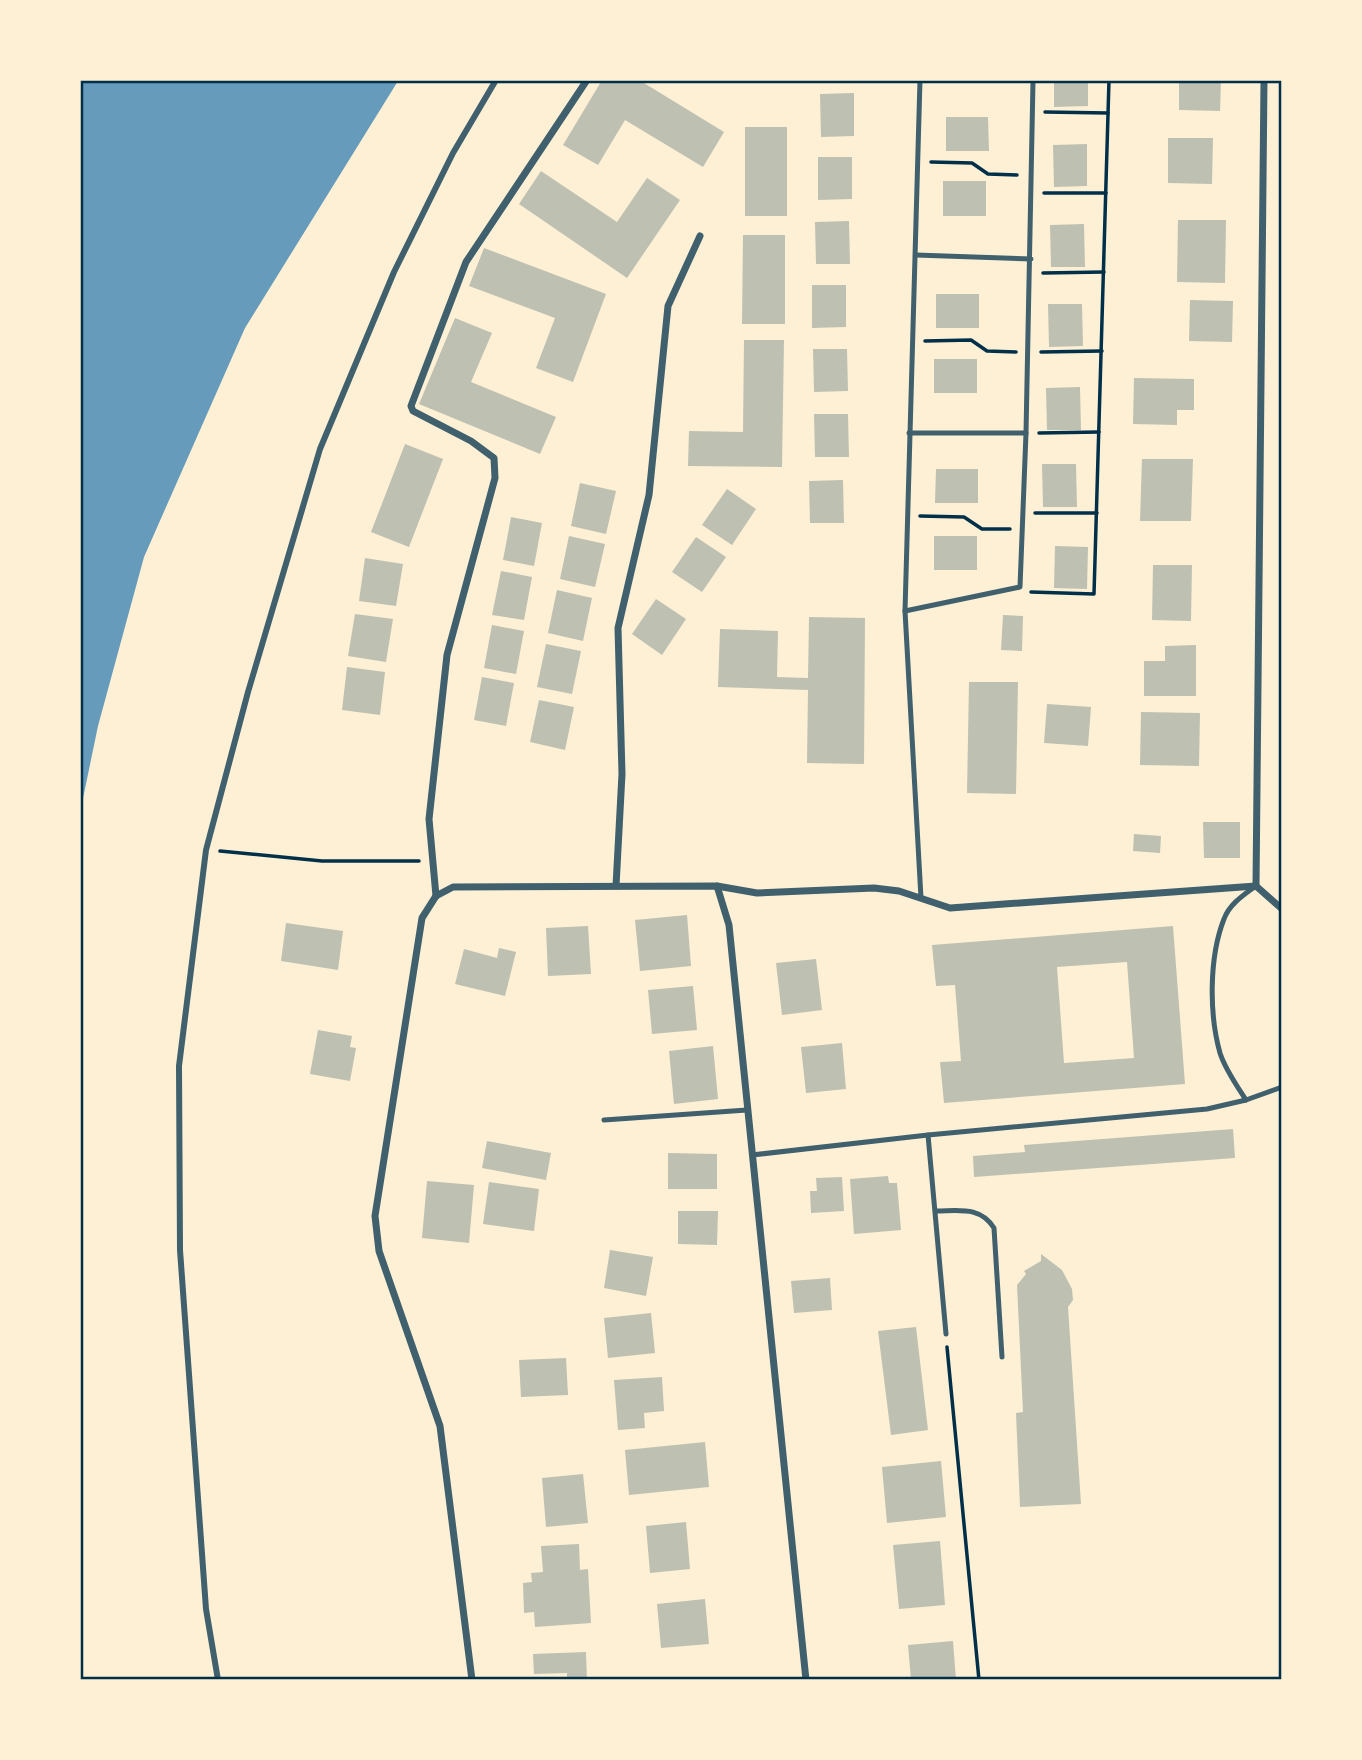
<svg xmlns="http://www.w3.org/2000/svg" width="1362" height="1760" font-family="Raleway,sans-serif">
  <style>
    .water { fill: #669bbc }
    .building { fill: #bec0b2; fill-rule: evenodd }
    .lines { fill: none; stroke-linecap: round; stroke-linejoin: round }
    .path { stroke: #003049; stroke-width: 3.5 }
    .service { stroke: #3f606c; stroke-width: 5 }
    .pedestrian { stroke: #3f606c; stroke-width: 6 }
    .minor { stroke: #3f606c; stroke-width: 7 }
    .neatline { fill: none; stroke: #003049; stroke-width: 2.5 }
  </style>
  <rect width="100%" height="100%" fill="#fdf0d5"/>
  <polygon class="water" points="81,80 398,81 245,328 144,557 98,726 81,808"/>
  <g class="building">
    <polygon points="602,80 639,80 724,132 703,167 625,120 598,165 563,145"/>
    <polygon points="1054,80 1088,80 1088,106 1054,107"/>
    <polygon points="1179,80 1221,80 1220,111 1179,110"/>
    <polygon points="854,93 854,136 821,137 820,94"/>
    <polygon points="946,117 988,117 989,151 946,151"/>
    <rect x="745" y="127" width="42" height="89"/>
    <polygon points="1168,138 1213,138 1212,184 1168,183"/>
    <polygon points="1087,144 1087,186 1054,187 1053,145"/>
    <polygon points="818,157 852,157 852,199 818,200"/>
    <polygon points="541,171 617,222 647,178 680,200 627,278 519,204"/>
    <rect x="943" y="181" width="43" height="35"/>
    <polygon points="1178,220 1226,220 1225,283 1177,282"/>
    <polygon points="849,221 850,264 816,264 815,222"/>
    <polygon points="1084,224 1085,267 1051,267 1050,225"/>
    <polygon points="743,235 785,235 785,324 742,324"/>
    <polygon points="484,248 606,294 573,382 536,368 555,318 469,286"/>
    <polygon points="812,285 846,285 846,327 812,328"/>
    <rect x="936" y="294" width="43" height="34"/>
    <polygon points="1190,300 1233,301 1232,342 1189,341"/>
    <polygon points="1048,304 1082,304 1083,346 1049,347"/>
    <polygon points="455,318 492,333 471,382 556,417 540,454 419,404"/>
    <polygon points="744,340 784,340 782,467 688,466 689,431 743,432"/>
    <polygon points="813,349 847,349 848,391 814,392"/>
    <rect x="934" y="359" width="43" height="34"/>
    <polygon points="1134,378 1194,379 1194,410 1177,410 1177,425 1133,424"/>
    <polygon points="1080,387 1081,430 1047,430 1046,388"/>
    <polygon points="814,414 848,414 849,457 815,457"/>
    <polygon points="405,444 443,459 409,547 371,532"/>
    <polygon points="1142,459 1193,459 1191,521 1140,521"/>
    <polygon points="1042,464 1076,464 1077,507 1043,507"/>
    <polygon points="936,469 978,469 978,503 935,503"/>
    <polygon points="843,480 844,523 810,523 809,481"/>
    <polygon points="580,483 616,491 606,534 571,526"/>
    <polygon points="727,489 756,509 732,545 702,525"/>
    <polygon points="511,517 542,523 534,566 503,560"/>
    <polygon points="569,536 605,544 595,587 560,579"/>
    <rect x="934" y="536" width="43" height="34"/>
    <polygon points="696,537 726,557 702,592 672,572"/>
    <polygon points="1055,546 1088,547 1087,589 1054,588"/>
    <polygon points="365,558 403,564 396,606 359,601"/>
    <polygon points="1153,565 1192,565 1191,621 1152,620"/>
    <polygon points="501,571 532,577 524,620 492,615"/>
    <polygon points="557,590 592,598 583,641 548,633"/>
    <polygon points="656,599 686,619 662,655 632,634"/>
    <polygon points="355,614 393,619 386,662 348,656"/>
    <polygon points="1003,615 1023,616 1022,651 1001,650"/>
    <polygon points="809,617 865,618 864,764 807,763 808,690 718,687 720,629 778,631 777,677 808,678"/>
    <polygon points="492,625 524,631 516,674 484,668"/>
    <polygon points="546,644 581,651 572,694 537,687"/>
    <polygon points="1196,645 1196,696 1144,696 1144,661 1165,661 1165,646"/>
    <polygon points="347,667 385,672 380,715 342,710"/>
    <polygon points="482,677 514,683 506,726 474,720"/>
    <polygon points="969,682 1018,682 1016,794 967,793"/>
    <polygon points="539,700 574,707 565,750 530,742"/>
    <polygon points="1047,704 1091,707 1088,746 1044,743"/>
    <polygon points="1141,712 1200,713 1199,766 1140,765"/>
    <polygon points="1203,822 1240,822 1240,858 1204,858"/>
    <polygon points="1134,834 1161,836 1160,853 1133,851"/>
    <polygon points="687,915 691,966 640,971 635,920"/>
    <polygon points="286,923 343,931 338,970 281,961"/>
    <polygon points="588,926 591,974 548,976 546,928"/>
    <path d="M1173 926 1185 1084 944 1103 940 1062 961 1061 955 985 936 986 932 945ZM1127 962 1134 1058 1064 1063 1057 967Z"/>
    <polygon points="499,948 516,952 505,996 455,984 464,949 497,958"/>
    <polygon points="816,959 822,1010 782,1015 776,963"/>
    <polygon points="693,986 697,1030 652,1034 648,990"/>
    <polygon points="318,1030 352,1036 350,1047 356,1048 350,1081 310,1074"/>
    <polygon points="842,1043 846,1089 806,1093 801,1047"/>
    <polygon points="713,1046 718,1099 674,1104 669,1051"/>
    <polygon points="1233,1129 1235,1158 974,1177 973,1156 1025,1152 1024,1145"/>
    <polygon points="487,1141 551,1153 546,1180 482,1168"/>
    <polygon points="668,1153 717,1154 717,1189 668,1189"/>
    <polygon points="888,1176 889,1183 897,1183 901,1230 854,1234 850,1179"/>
    <polygon points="842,1177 844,1211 811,1213 810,1191 817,1191 816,1178"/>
    <polygon points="427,1181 474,1185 469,1243 422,1238"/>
    <polygon points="489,1182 539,1189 534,1231 483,1224"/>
    <polygon points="678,1211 718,1211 717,1245 678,1244"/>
    <polygon points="610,1250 653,1257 646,1296 604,1288"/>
    <polygon points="1041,1254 1062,1270 1072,1289 1073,1300 1068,1307 1081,1504 1020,1507 1016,1413 1023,1412 1017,1285 1026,1274 1024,1271 1041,1261"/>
    <polygon points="830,1278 832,1310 794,1313 791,1281"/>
    <polygon points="651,1313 655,1353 608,1358 604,1318"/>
    <polygon points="916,1327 928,1430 891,1435 878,1331"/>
    <polygon points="566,1358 568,1395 521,1397 519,1360"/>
    <polygon points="662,1377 664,1411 644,1413 645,1428 618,1430 614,1380"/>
    <polygon points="705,1442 709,1487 629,1495 625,1450"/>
    <polygon points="941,1461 946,1517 887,1523 882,1467"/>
    <polygon points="583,1474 588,1523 546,1527 542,1478"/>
    <polygon points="686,1522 690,1569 650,1573 646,1526"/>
    <polygon points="940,1541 945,1605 899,1609 893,1545"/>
    <polygon points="579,1544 580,1570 588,1569 591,1623 535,1627 534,1612 524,1613 523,1583 532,1582 531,1573 543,1572 541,1546"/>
    <polygon points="705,1599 709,1644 661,1648 657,1604"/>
    <polygon points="953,1641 956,1680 911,1680 908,1645"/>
    <polygon points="586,1652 587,1680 567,1680 567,1673 534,1674 533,1654"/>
  </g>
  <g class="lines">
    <g class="path">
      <polyline points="1045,112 1108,113"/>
      <polyline points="931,162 972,163 988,174 1017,175"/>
      <polyline points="1044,193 1106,193"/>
      <polyline points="1043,273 1104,272"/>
      <polyline points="925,341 971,340 987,351 1016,352"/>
      <polyline points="1041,352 1102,351"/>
      <polyline points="1039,433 1099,432"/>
      <polyline points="1035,513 1097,513"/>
      <polyline points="920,516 964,517 982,529 1010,529"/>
      <polyline points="1031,592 1094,594 1109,80"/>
      <polyline points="220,851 322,861 419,861"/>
      <polyline points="947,1347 979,1680"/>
    </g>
    <g class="service">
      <polyline points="920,80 905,611 921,898"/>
      <polyline points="916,255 1031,259"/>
      <polyline points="909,433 1026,433"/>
      <polyline points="905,611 1020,587 1026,433 1033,81 1029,80"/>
      <path d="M1246 1100C1237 1086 1225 1069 1220 1053 1209 1014 1209 957 1224 919 1229 905 1242 896 1253 888"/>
      <polyline points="604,1120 747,1110"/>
      <polyline points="928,1135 946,1334"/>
      <polyline points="752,1155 928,1135 1207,1109 1246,1100 1282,1087"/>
      <path d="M936 1211C959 1211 980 1206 994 1228L1002 1357"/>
    </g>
    <polyline class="pedestrian" points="218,1680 206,1609 180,1250 179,1066 206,850 248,692 320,449 394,272 453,153 496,80"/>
    <g class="minor">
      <polyline points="616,886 622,774 618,628 649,495 668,306 700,236"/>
      <polyline points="717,886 729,925 806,1680"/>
      <polyline points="1256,886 1264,80"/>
      <polyline points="436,896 429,819 447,655 495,478 494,458 471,441 413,411 411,406 466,262 587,80"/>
      <polyline points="472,1680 440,1426 379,1251 375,1216 422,918 436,896 453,887 717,886 757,893 874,888 899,891 950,908 1256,886 1282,909"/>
    </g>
  </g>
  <rect width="1362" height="1760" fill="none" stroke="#fdf0d5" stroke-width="164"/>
  <rect x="82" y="82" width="1198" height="1596" class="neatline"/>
</svg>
